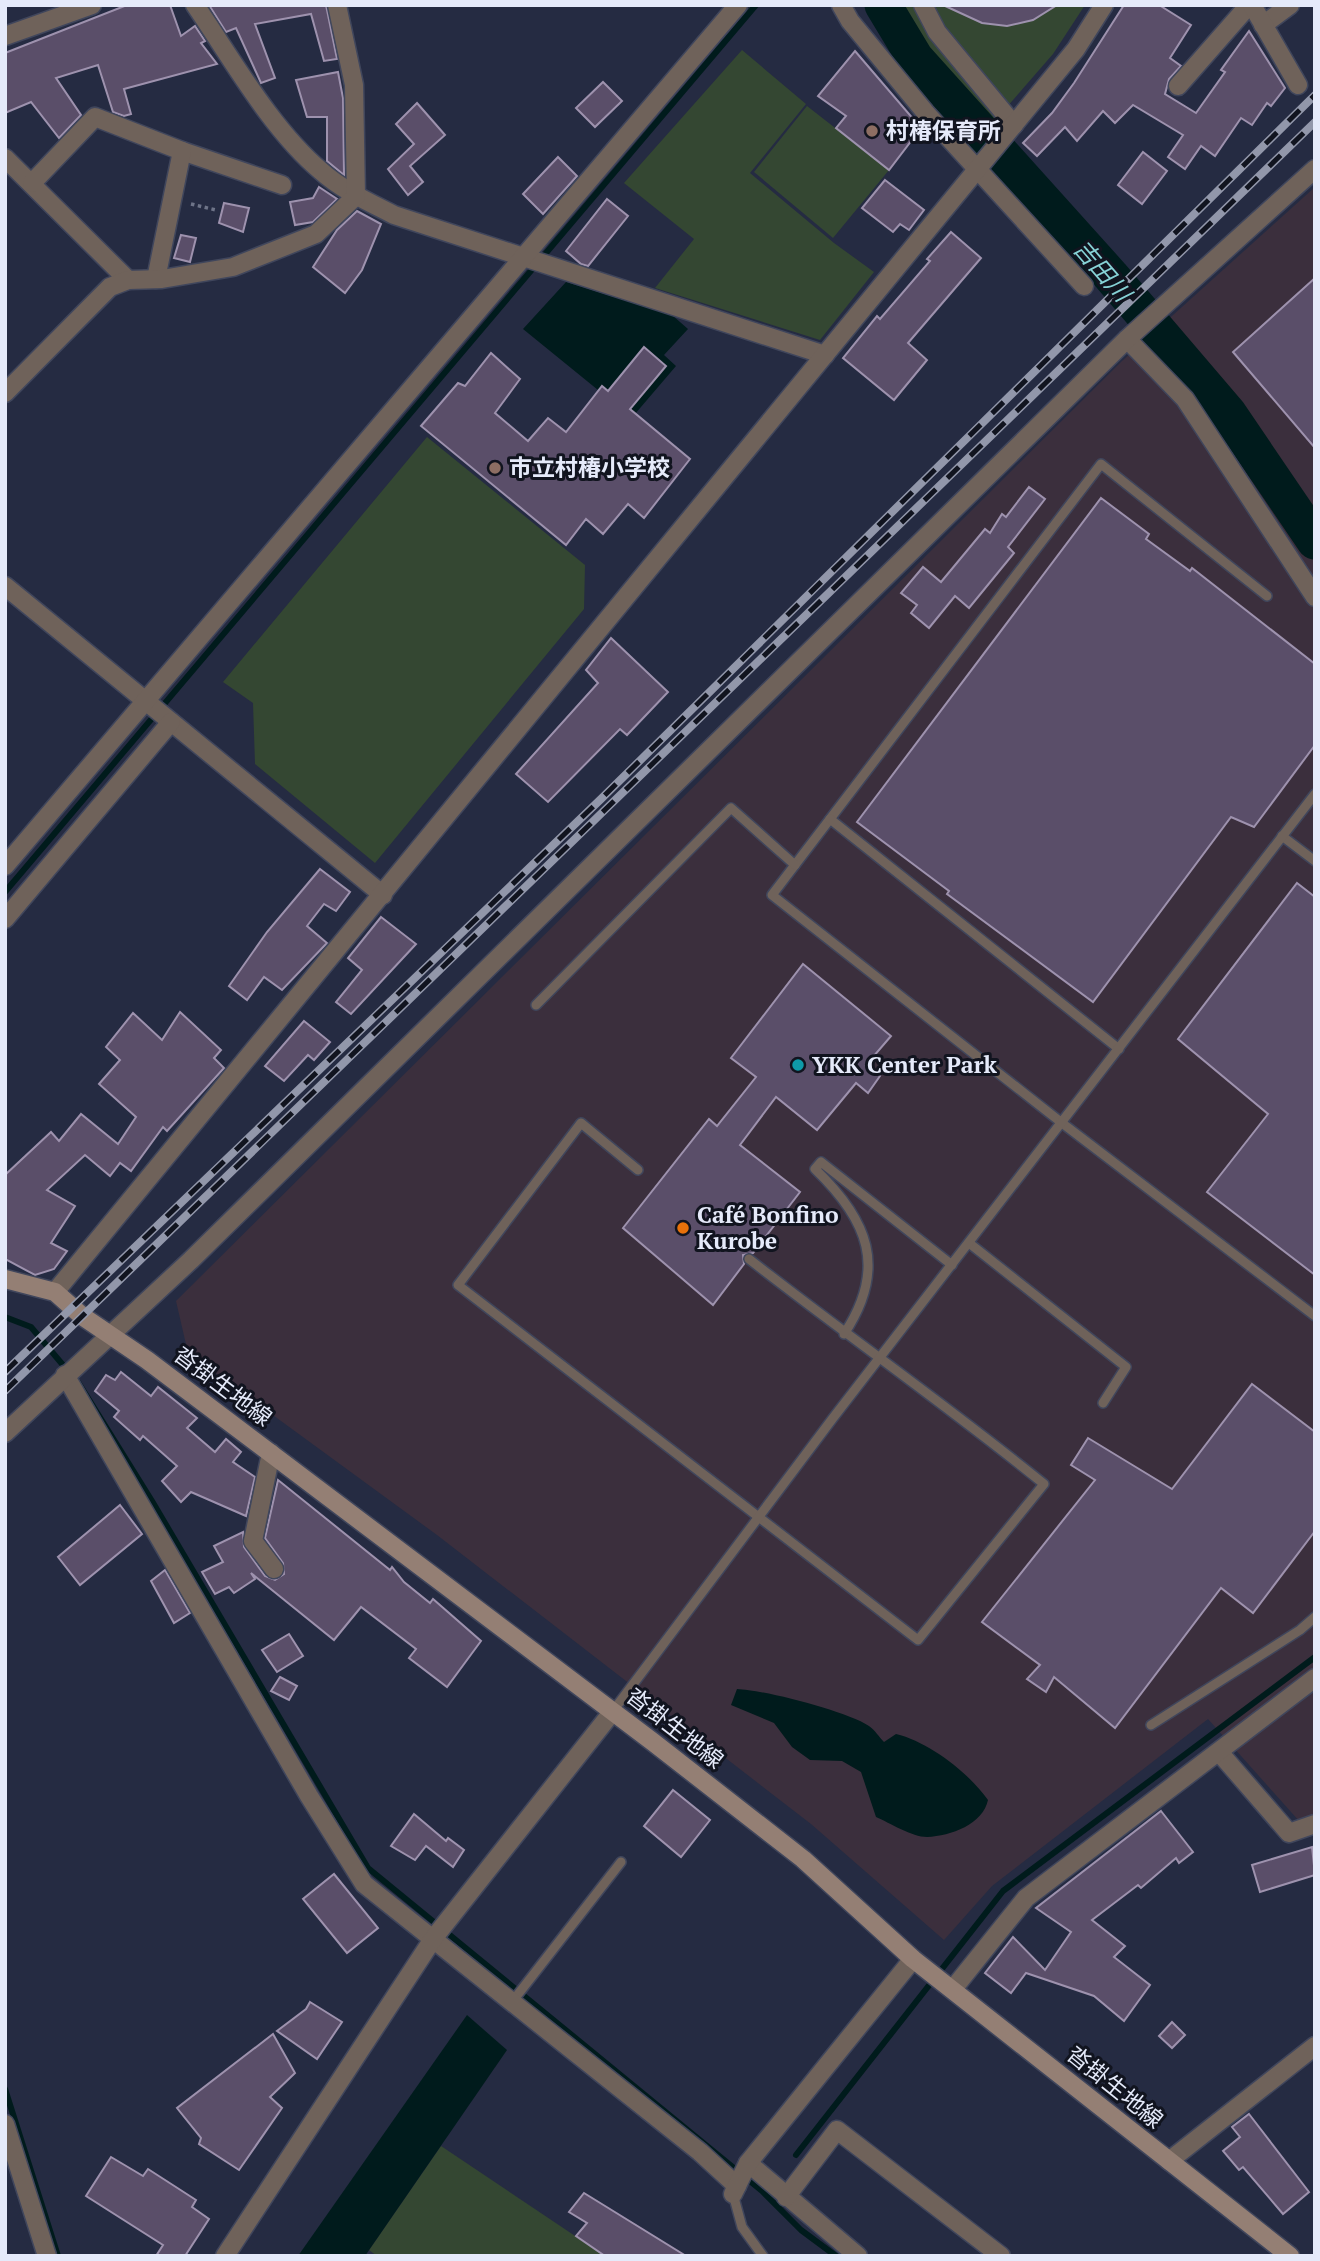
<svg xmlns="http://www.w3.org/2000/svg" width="1320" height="2261" font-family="'PT Serif','Noto Sans JP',serif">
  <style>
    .industrial { fill: #3b2f3d }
    .green { fill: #344732 }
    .water { fill: #001b1c }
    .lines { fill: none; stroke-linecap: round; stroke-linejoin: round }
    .stream { stroke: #001b1c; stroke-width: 6 }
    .river { stroke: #001b1c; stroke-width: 37 }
    .building { fill: #5a4e69; stroke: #9e92ae; stroke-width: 2 }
    .service-casing { stroke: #40465c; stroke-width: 12 }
    .minor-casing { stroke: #40465c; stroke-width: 21 }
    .tertiary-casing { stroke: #40465c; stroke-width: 21 }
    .secondary-casing { stroke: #40465c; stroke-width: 21 }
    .path { stroke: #6e7488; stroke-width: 3.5; stroke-dasharray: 3.5 3.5; stroke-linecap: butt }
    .service { stroke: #6f625a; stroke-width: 9 }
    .minor { stroke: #6f625a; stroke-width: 18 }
    .tertiary { stroke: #6f625a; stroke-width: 18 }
    .secondary { stroke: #947f74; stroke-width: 18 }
    .rail-casing { stroke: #9297aa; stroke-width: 8 }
    .rail { stroke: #11141f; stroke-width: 5; stroke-dasharray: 16; stroke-linecap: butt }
    .education-dot { fill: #8d6e63; stroke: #11141f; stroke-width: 2.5 }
    .culture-dot { fill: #0f9aa8; stroke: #11141f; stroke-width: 2.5 }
    .food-dot { fill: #e8710a; stroke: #11141f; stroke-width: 2.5 }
    .labels { text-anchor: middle; stroke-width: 6; stroke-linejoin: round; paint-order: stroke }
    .poi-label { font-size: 23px; font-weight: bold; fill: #e5eafa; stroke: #11141f; text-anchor: start }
    .street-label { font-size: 23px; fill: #e5eafa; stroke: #11141f }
    .water-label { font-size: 24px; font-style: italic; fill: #86d2d6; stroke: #11141f }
  </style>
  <rect width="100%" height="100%" fill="#252b42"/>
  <polygon class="industrial" points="1315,187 1315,1818 1300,1822 1208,1719 992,1886 944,1940 811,1824 437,1535 188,1353 176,1301 1122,361"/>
  <g class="green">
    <path d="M897 5H1085L1053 54 993 123C956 87 925 49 897 5Z"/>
    <polygon points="742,50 806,104 750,173 834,243 874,272 820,340 655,288 694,239 624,183"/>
    <polygon points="807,106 889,170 833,238 754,172"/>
    <polygon points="427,437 585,565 584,609 375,863 255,764 253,703 223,682"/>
    <polygon points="441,2146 605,2256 377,2256 369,2250"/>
  </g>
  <g class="water">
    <polygon points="566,282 672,315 688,329 664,355 676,366 635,414 603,387 598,390 523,329"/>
    <path d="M737 1689C764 1690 846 1711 869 1726 875 1730 879 1737 884 1742L896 1734C929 1742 968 1772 988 1800 983 1824 951 1836 927 1837 912 1837 890 1823 876 1817L861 1772 842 1761 810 1760 792 1747 774 1723 731 1705Z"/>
    <polygon points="467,2015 507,2050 365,2256 298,2256"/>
  </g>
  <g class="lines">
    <g class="stream">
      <polyline points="5,892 756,5"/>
      <polyline points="5,1317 31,1327 68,1371"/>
      <polyline points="78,1382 152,1501 368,1868 762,2191 801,2230 836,2256"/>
      <polyline points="5,2089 58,2256"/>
      <polyline points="796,2155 1003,1891 1315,1657"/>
    </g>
    <polyline class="river" points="883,5 915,58 1111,276 1228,413 1315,541"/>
  </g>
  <g class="building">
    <polygon points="127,5 170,5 181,36 195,26 205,41 201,43 217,64 124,89 131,114 124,116 113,112 98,65 56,78 81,115 59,138 31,102 5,113 5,53"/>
    <polygon points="209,5 326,5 337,59 324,61 311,14 255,24 275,78 261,83 236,28 226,32"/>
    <polygon points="943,5 1057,5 1033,20 1007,26 982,23"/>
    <polygon points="1124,5 1159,5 1191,25 1170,58 1181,66 1169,79 1165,94 1196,113 1225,72 1221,70 1249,31 1285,88 1271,106 1267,103 1252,125 1241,118 1215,156 1201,146 1185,169 1168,157 1183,135 1133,105 1115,123 1103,111 1077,141 1065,127 1037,156 1023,143 1052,113 1074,83"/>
    <polygon points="855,51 921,128 889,170 836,128 846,116 818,96"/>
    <polygon points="338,72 343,98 344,175 327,161 327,117 307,117 296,80"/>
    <polygon points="603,82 622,101 595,127 576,108"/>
    <polygon points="417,103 445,135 410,166 423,182 408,195 388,169 414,144 396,124"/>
    <polygon points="1143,152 1167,171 1142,204 1118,185"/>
    <polygon points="558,157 577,176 543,214 523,194"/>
    <polygon points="885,180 924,210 909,230 900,224 893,232 862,208"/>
    <polygon points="319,187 337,199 313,222 295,225 290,202 313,198"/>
    <polygon points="607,199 628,216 588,266 581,264 566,251"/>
    <polygon points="224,203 249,208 243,232 219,223"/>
    <polygon points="357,211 381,224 362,270 345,293 313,267 337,230"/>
    <polygon points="951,232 981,258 908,343 927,360 894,400 843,358 877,316 880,319 930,261 927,259"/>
    <polygon points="181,235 196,238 190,262 174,258"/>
    <polygon points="1315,278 1315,448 1233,352"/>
    <polygon points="644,347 666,366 630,409 690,459 644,518 628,504 603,534 586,519 566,545 421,426 458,383 465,386 491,353 520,379 495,413 528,441 548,418 566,432 602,386 608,391"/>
    <polygon points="1029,487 1045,499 1008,547 1014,553 969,608 955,596 929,628 911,613 917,605 901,593 923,567 941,582 985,529 990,533 1002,514 1006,517"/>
    <polygon points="1101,498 1149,534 1146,539 1190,571 1192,568 1315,664 1315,745 1254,827 1231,817 1093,1002 947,894 949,891 857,822"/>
    <polygon points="611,638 668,692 627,735 620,729 548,802 516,774 598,683 586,670"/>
    <polygon points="320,869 350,892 336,911 324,904 307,926 327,943 282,990 264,977 247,1000 229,986 267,932"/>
    <polygon points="1297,883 1315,897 1315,1275 1207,1192 1268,1114 1178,1039"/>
    <polygon points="381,917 416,944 351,1014 336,1002 362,970 348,958"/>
    <polygon points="803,964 891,1036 866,1065 880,1076 868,1093 856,1083 817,1130 776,1097 740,1145 800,1192 753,1253 743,1255 744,1264 713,1305 623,1228 709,1119 717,1126 756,1077 731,1058"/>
    <polygon points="180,1012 221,1050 214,1058 224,1068 167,1131 163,1127 131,1171 120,1163 110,1176 85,1155 47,1190 75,1206 51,1243 67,1251 54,1269 35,1275 5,1259 5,1175 51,1132 59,1141 81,1114 118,1144 136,1117 99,1084 120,1060 106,1047 133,1013 162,1040"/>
    <polygon points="304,1021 330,1042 314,1060 308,1055 284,1081 265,1066"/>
    <polygon points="121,1372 151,1396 158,1387 197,1418 187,1428 215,1452 226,1439 241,1452 233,1462 255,1477 246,1516 191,1492 181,1502 162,1481 177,1466 143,1436 140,1440 114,1417 119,1411 95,1391 106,1375 115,1380"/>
    <polygon points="1252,1384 1315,1432 1315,1531 1253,1613 1221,1588 1115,1728 1054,1677 1046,1692 1027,1679 1040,1665 982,1622 1095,1480 1071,1465 1088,1438 1172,1489"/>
    <polygon points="278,1480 390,1570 392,1567 404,1582 430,1603 433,1599 481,1641 447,1687 409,1658 416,1649 361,1607 334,1640 251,1573 255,1579 234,1593 229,1587 215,1594 202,1572 223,1562 214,1546 243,1532 244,1547 265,1576 275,1580 284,1574 283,1563 265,1538"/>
    <polygon points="120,1505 142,1534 80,1585 58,1557"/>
    <polygon points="165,1570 190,1613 174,1623 151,1581"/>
    <polygon points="289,1634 303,1656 277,1672 262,1650"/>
    <polygon points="280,1677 297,1686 289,1700 271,1691"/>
    <polygon points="673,1790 710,1820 681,1857 644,1826"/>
    <polygon points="1161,1811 1193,1852 1179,1863 1176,1858 1141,1888 1138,1885 1092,1920 1125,1946 1114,1957 1150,1985 1124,2021 1094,1996 1026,1973 1011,1993 985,1973 1013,1937 1045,1970 1071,1932 1036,1908"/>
    <polygon points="414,1814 446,1841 448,1838 464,1850 453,1867 426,1846 415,1860 391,1846"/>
    <polygon points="1312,1847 1315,1875 1260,1892 1252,1865"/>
    <polygon points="334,1874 378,1928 347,1953 303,1899"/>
    <polygon points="310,2002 342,2022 317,2059 277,2031 306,2009"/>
    <polygon points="1172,2022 1185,2035 1172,2048 1159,2036"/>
    <polygon points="273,2034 295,2073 270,2097 282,2108 239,2170 199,2144 201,2138 177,2108"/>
    <polygon points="1249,2114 1309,2192 1283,2214 1243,2167 1239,2170 1223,2151 1240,2137 1232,2127"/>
    <polygon points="111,2157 143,2176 148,2169 196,2200 192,2207 209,2219 185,2256 156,2256 163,2245 86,2196"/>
    <polygon points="584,2193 686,2256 605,2256 576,2236 587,2223 569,2212"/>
  </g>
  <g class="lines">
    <g class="service-casing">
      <g id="service">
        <polyline points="1267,596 1101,464 772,895 1062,1123 1315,1316"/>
        <polyline points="830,819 1119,1049"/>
        <polyline points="1282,836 1315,861"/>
        <polyline points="536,1005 731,808 795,865"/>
        <path d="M638 1170 581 1123 458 1285 918 1640 1044 1484C948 1406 846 1335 749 1259"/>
        <polyline points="969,1243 1126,1367 1103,1403"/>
        <path d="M844 1334C888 1268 868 1220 815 1169L821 1162 952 1265"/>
        <polyline points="613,1711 833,1418 1315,794"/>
        <polyline points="1151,1725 1300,1630 1315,1617"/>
        <polyline points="512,2002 621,1862"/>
        <polyline points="733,2194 742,2227 763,2256"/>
      </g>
    </g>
    <g class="minor-casing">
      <g id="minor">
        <path d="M195 5C232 59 271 129 321 171 342 190 369 202 394 215L825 355"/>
        <polyline points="841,5 850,21 925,112 1084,286"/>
        <polyline points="923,5 937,32 1014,125"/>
        <polyline points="1263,25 1290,5"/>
        <polyline points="5,36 92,5"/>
        <polyline points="1178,86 1249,5"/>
        <polyline points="182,151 282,185"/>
        <polyline points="5,158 128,280"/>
        <polyline points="32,183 95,117 182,151 156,279"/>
        <polyline points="1127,339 1185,399 1315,597"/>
        <polyline points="5,393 110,287 128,280 162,279 233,267 316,234 356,196 354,85 337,5"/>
        <polyline points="5,586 383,895"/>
        <polyline points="5,866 738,5"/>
        <polyline points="5,919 171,722"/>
        <polyline points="65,1375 309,1796 364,1884 700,2152 737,2186"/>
        <polyline points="271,1453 253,1541 274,1569"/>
        <polyline points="1219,1752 1289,1833 1315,1824"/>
        <polyline points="953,1989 1026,1898 1315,1678"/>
        <polyline points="5,2124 47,2256"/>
        <polyline points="1169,2161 1315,2046"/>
        <polyline points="748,2163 858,2256"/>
        <polyline points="733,2194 748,2163 913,1959"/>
        <polyline points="786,2197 837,2130 1001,2256"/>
        <polyline points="225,2256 433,1939 613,1711"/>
      </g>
    </g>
    <g class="tertiary-casing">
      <g id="tertiary">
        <polyline points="1252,5 1298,85"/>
        <polyline points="55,1292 1076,49 1104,5"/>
        <polyline points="5,1433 191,1260 1127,339 1315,169"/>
      </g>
    </g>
    <g class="secondary-casing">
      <polyline id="secondary" points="5,1279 55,1292 82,1316 147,1360 653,1742 803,1859 913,1959 1290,2256"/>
    </g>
    <polyline class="path" points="191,204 216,210"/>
    <use href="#service" class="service"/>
    <use href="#minor" class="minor"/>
    <use href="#tertiary" class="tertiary"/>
    <use href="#secondary" class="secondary"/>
    <g class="rail-casing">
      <g id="rail">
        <polyline points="5,1372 601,799 1315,95"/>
        <polyline points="5,1391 1315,122"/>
      </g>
    </g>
    <use href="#rail" class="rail"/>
  </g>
  <g class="education-dot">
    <circle cx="872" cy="131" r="7"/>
    <circle cx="495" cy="468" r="7"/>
  </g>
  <circle class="culture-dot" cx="798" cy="1065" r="7"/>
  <circle class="food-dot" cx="683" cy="1228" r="7"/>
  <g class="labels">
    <g class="poi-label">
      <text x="886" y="139">村椿保育所</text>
      <text x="509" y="476">市立村椿小学校</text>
      <text x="812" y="1073">YKK Center Park</text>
      <text x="697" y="1223">Café Bonfino<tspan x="697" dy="26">Kurobe</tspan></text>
    </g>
    <g class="street-label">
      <text transform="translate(223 1386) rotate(37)" y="8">沓掛生地線</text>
      <text transform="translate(675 1728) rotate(38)" y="8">沓掛生地線</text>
      <text transform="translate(1115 2087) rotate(39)" y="8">沓掛生地線</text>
    </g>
    <g class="water-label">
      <text transform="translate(1102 271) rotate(49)" y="8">吉田川</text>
    </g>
  </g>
  <rect width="1320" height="2261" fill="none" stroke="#e5eafa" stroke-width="14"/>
</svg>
